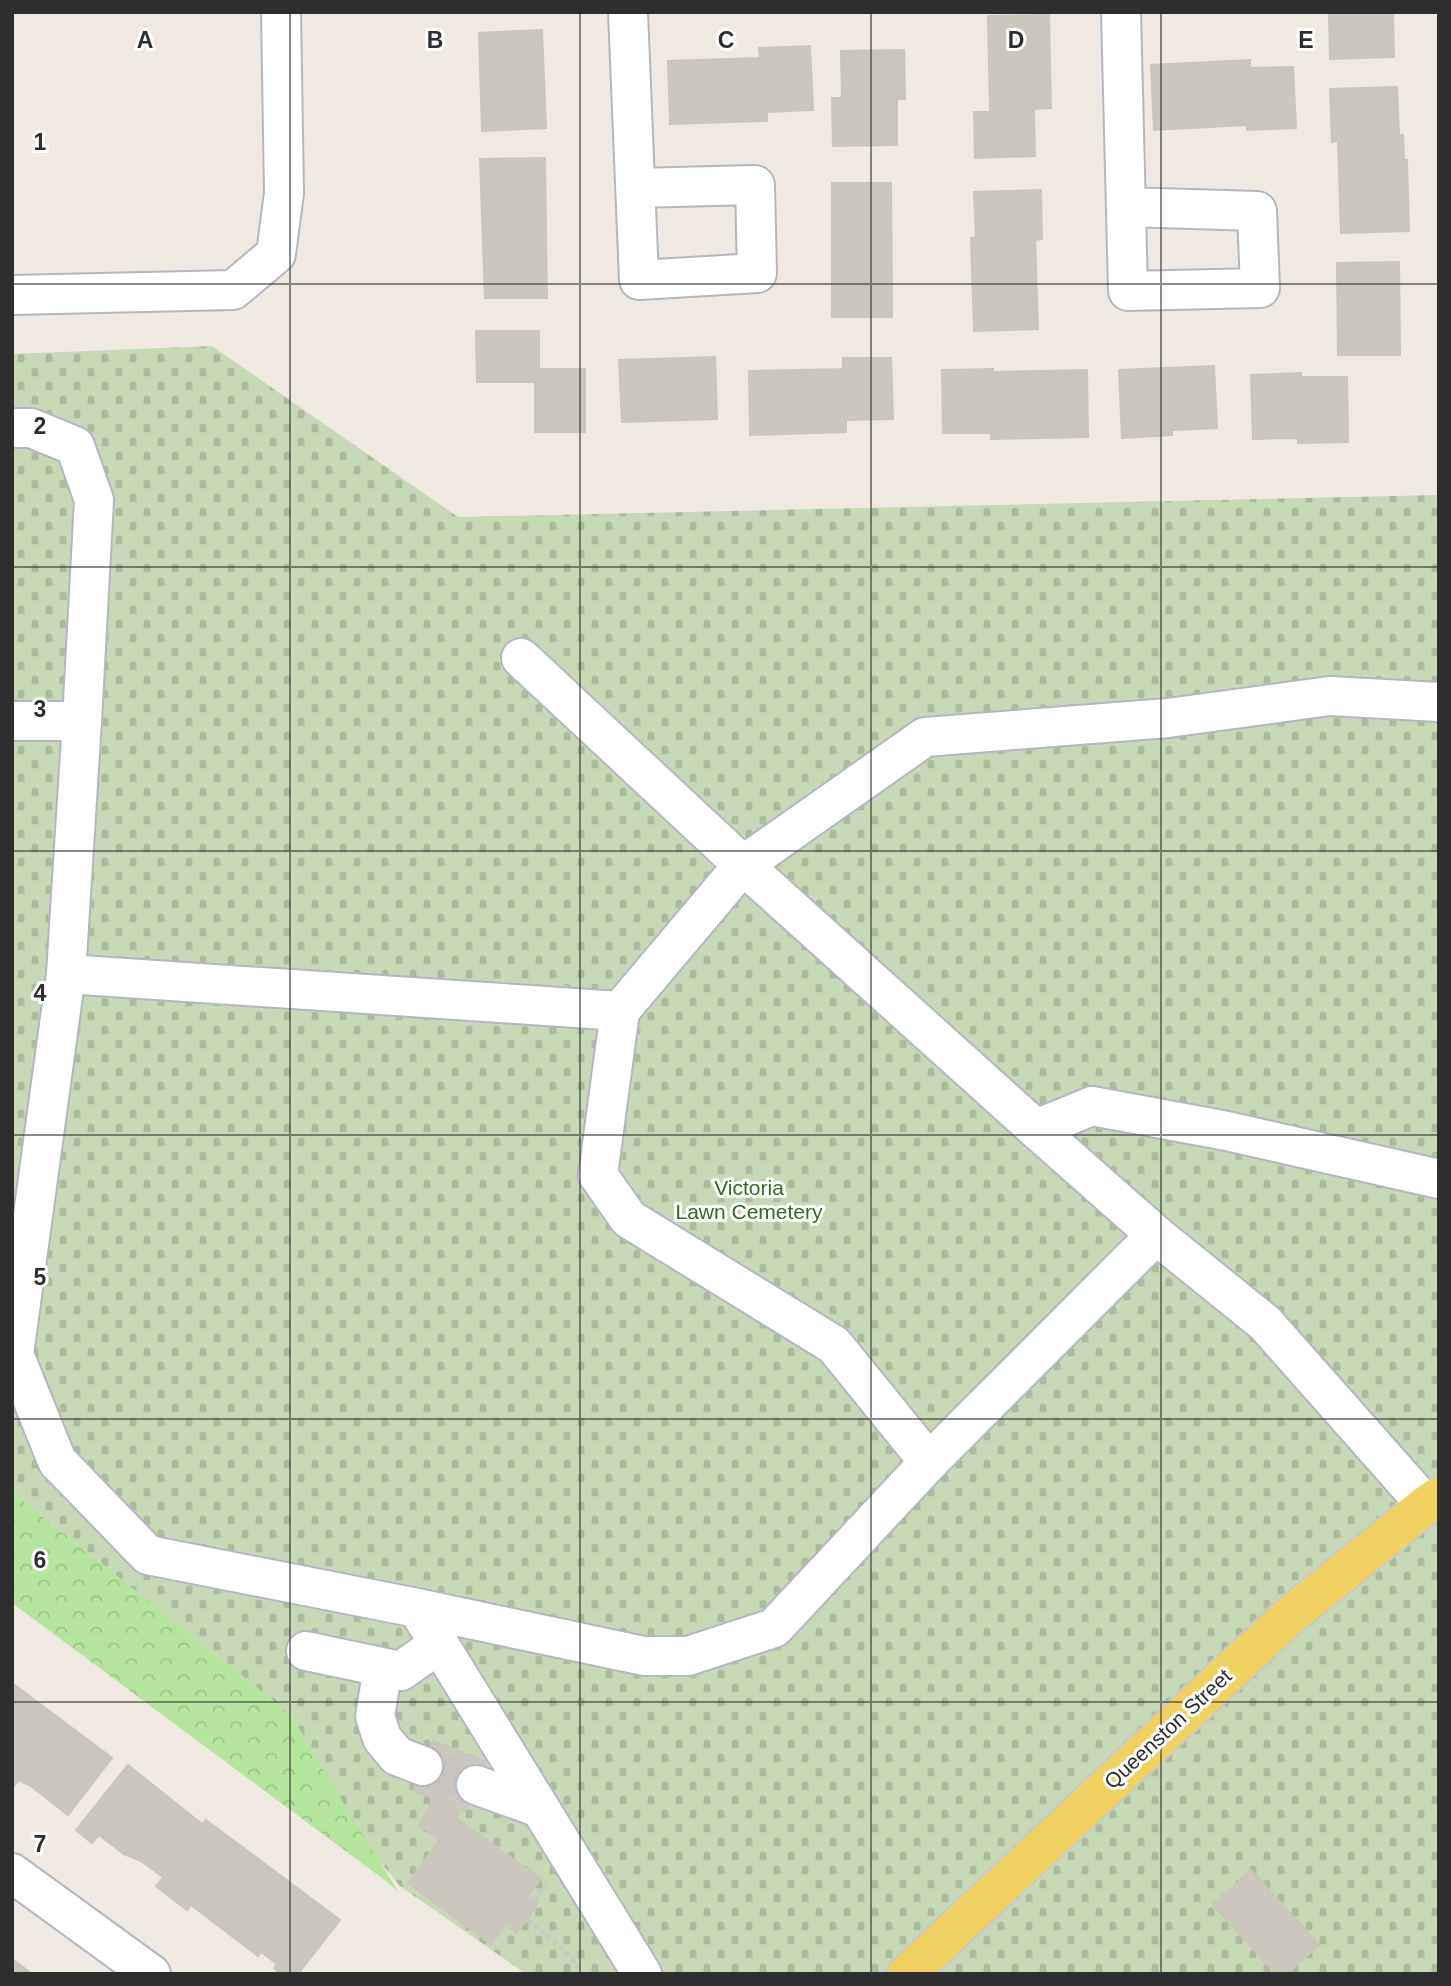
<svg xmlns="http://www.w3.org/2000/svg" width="1451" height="1986" font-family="Arial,sans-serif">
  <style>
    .forest { fill: url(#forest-crowns) }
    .cemetery { fill: url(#cemetery-stones) }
    .building { fill: #cbc7bf; stroke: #cbc5ba; stroke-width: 2 }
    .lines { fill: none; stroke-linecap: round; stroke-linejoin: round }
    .minor-tunnel { stroke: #c8c4bd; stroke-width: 38; stroke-dasharray: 38 19; stroke-linecap: butt }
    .minor-casing { stroke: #b4b7c1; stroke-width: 42 }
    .major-casing { stroke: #c9c9c9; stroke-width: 42 }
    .path { stroke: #c9c9c9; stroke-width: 4.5; stroke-dasharray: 5 3.5; stroke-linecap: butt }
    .minor { stroke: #fff; stroke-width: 38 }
    .major { stroke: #f2d163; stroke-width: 38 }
    .grid { fill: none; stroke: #2e2e2e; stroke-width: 2; stroke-opacity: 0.55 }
    .labels { text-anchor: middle; stroke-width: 6; stroke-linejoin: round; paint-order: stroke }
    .park-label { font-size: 21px; fill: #2c6e1b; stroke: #fff }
    .street-label { font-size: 21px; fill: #2e2e2e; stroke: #fff }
    .grid-label { font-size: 23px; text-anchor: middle; font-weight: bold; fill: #2e2e2e; stroke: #fff; stroke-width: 6; stroke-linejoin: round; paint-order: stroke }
  </style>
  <defs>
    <pattern id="forest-crowns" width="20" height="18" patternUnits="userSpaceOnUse" patternTransform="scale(1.75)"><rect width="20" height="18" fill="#b6e59e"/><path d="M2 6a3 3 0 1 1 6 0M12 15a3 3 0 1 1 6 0" fill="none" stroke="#9dc588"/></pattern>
    <pattern id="cemetery-stones" width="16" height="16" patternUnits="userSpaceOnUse" patternTransform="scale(1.75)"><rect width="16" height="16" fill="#c8d9b8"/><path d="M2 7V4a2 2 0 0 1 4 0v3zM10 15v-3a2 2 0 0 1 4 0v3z" fill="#acbb9e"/></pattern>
  </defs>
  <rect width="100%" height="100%" fill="#efe9e1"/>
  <polygon class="forest" points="12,1492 290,1714 399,1893 386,1881 12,1603"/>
  <polygon class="cemetery" points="212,346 458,517 1439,495 1439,1974 526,1974 400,1886 376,1857 290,1714 12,1492 12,354"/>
  <g class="building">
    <polygon points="1329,12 1393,12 1394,57 1330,59"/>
    <polygon points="1049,15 1051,108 1034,109 1035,156 975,158 974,112 990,112 988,16"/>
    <polygon points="542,30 546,128 482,131 479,33"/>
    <polygon points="810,46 813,110 767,112 767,121 670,124 668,61 760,58 759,48"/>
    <polygon points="904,50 905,99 897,99 897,145 833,146 832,98 842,98 841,51"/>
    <polygon points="1250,60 1250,68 1293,67 1296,128 1247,130 1247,125 1154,130 1151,65"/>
    <polygon points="1397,87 1399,135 1403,135 1404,160 1407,160 1409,231 1341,233 1338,141 1332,142 1330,89"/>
    <polygon points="545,158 547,298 485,298 480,159"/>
    <polygon points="832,183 891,183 892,317 832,317"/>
    <polygon points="1041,190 1042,239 1035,240 1038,329 974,331 971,238 976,237 974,192"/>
    <polygon points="1399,262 1400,355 1338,355 1337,263"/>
    <polygon points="476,331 539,331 539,369 585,369 585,432 535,432 535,382 477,382"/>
    <polygon points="715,357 717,419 622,422 619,360"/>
    <polygon points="843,358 891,358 893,419 846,420 846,432 750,435 749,371 843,369"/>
    <polygon points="1214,366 1217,428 1172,430 1172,435 1122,438 1119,370"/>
    <polygon points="993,369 993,372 1087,370 1088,437 991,439 991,433 943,433 942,370"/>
    <polygon points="1301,373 1301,377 1347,377 1348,442 1298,443 1298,438 1253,439 1251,375"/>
    <polygon points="12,1683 112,1758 68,1815 31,1786 19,1780 14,1786 12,1785"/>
    <polygon points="433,1741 485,1761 466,1811 460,1809 456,1818 440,1840 420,1826 433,1798 413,1791"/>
    <polygon points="128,1765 202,1824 206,1820 340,1920 298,1974 281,1974 274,1968 277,1964 261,1952 258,1956 191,1905 187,1910 156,1886 163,1877 141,1861 124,1854 99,1835 92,1843 76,1830"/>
    <polygon points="456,1818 541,1879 528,1896 538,1903 517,1933 506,1924 491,1944 408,1883"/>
    <polygon points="1251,1870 1319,1945 1287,1974 1276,1974 1213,1905"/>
    <polygon points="15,1961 32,1974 12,1974 12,1964"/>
  </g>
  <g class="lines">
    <polyline class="minor-tunnel" points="423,1766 476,1785"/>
    <g class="minor-casing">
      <g id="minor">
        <polyline points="628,12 639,280 757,273 755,185 635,188"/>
        <polyline points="1121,12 1128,291 1260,288 1257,211 1126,207"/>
        <polyline points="12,295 233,290 276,254 284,193 281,12"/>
        <polyline points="12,428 31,428 75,446 94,500 82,721 12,721"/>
        <polyline points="521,658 743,865 1036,1129 1156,1235 1265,1323 1426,1505"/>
        <polyline points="82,721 66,974 14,1354 57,1461 148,1555 417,1608 644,1656 688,1656 774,1628 929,1462 1156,1235"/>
        <polyline points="66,974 620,1011"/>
        <polyline points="1036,1129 1092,1106 1227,1131 1439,1179"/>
        <polyline points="929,1462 834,1345 629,1219 598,1175 620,1011 743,865 925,737 1168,718 1330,696 1439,702"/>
        <polyline points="417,1608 642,1974"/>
        <polyline points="306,1651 401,1671 439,1644"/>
        <polyline points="383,1668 375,1716 382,1738 397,1756 423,1766"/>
        <polyline points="476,1785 540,1808"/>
        <polyline points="12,1873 151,1974"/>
      </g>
    </g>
    <g class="major-casing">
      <polyline id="major" points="907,1974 1287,1618 1426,1505 1439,1496"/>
    </g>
    <g class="path">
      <polyline points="534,1900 546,1884"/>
      <path d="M527 1919C547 1936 569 1951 582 1974"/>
    </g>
    <use href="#minor" class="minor"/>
    <use href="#major" class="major"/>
  </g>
  <path class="grid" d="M290 12V1974M580 12V1974M871 12V1974M1161 12V1974M12 284H1439M12 567H1439M12 851H1439M12 1135H1439M12 1419H1439M12 1702H1439"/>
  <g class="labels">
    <g class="park-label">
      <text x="749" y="1195">Victoria<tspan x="749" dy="24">Lawn Cemetery</tspan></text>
    </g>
    <g class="street-label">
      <text transform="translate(1168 1729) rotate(-43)" y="7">Queenston Street</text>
    </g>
  </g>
  <g class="grid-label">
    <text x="145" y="48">A</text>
    <text x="435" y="48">B</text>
    <text x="726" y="48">C</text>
    <text x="1016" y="48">D</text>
    <text x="1306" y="48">E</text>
    <text x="40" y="150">1</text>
    <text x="40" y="434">2</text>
    <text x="40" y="717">3</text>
    <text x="40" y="1001">4</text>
    <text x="40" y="1285">5</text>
    <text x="40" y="1568">6</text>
    <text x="40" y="1852">7</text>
  </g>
  <rect width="1451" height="1986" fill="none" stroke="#2e2e2e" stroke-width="28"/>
</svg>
